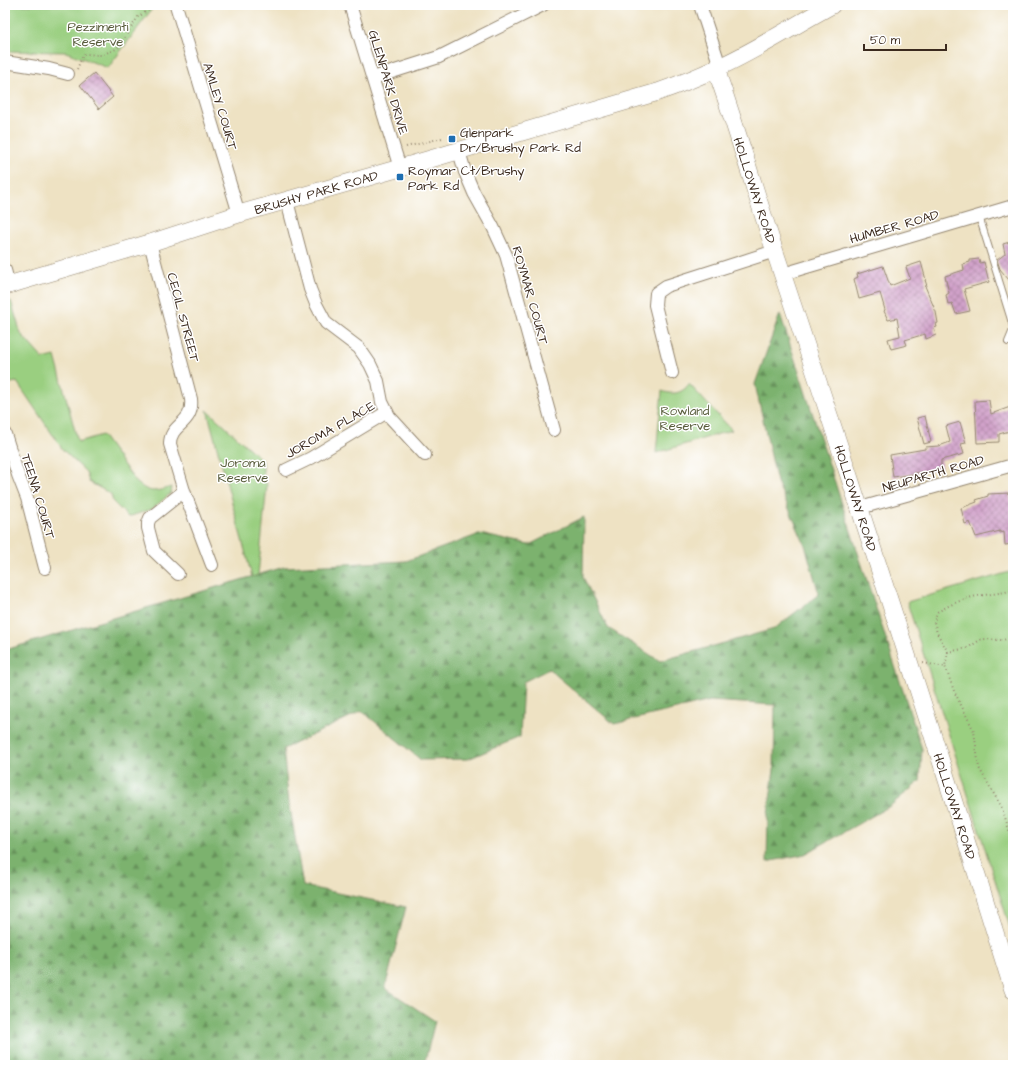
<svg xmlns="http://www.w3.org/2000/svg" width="1018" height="1070" font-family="'Architects Daughter',sans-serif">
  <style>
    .forest { fill: url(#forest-firs); stroke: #5b6e46 }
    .park { fill: #9acf80; stroke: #6a7c4f }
    .building { fill: url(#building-cross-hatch) }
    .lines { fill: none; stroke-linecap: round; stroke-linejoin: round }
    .lane-casing { stroke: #948670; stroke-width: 8 }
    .street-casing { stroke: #948670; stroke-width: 14 }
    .secondary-casing { stroke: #948670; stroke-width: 18 }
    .path { stroke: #948670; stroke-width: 2; stroke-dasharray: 1 3; stroke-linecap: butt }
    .lane { stroke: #fff; stroke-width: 6 }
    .street { stroke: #fff; stroke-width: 12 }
    .secondary { stroke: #fff; stroke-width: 17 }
    .poi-dot { fill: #1f6fb2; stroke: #fff; stroke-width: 1.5 }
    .labels { text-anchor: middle; stroke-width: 3; stroke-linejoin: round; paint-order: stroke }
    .park-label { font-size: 13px; fill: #585c3b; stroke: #fff }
    .street-label { font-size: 13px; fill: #3b2a1e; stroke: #fff }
    .poi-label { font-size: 13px; fill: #3b2a1e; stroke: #fff; text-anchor: start }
  </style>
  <defs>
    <pattern id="forest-firs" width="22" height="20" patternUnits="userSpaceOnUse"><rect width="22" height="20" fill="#7bb26e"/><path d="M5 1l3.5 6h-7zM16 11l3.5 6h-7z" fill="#66915a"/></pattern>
    <pattern id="building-cross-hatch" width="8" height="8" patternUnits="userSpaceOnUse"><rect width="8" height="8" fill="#d1a2ca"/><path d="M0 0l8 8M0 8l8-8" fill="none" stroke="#ab84a3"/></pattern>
  </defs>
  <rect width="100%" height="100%" fill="#fff"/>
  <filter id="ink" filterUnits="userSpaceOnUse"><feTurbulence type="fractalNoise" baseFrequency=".025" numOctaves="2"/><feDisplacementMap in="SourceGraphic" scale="8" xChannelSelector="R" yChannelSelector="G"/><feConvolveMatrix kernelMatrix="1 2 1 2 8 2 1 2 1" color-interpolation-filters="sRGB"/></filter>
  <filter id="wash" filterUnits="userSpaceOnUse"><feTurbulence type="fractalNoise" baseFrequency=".012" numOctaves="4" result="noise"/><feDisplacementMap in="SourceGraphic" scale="16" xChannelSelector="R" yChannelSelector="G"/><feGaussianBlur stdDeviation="0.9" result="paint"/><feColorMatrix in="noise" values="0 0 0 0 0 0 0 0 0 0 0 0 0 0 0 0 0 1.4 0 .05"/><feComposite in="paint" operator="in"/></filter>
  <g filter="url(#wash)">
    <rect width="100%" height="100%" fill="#eee2c3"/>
    <polygon class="forest" points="780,314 922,749 920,781 890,806 805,854 767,862 768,814 774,770 775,705 710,701 614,724 549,669 523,682 520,737 468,759 421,760 362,711 283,749 288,795 303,886 406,907 385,988 435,1021 424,1065 5,1065 5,650 284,567 406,561 480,534 529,545 584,517 583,577 608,628 660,661 774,629 819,594 805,545 777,482 755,384"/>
    <g class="park">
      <polygon points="5,5 90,5 91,7 98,5 155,5 108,68 66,52 5,51"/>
      <path d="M11 301 21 334 43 359 55 356 78 442 102 435 136 482C151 495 155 491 172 487L171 493 152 509 128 517 113 502 111 494 89 482 86 472 63 450 17 382 5 384V303Z"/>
      <path d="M689 384 732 430 656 453 662 391C672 395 682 394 689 384Z"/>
      <polygon points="207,410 263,461 263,474 267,485 258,575 252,577"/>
      <polygon points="1013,571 1013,937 907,602"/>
    </g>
    <g id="blocks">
      <g class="building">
        <polygon points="94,73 113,97 99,109 80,85"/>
        <polygon points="1013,241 1013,285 1000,269 997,260 1005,254 1003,244"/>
        <polygon points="979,259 980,263 984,262 989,282 964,289 970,311 956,314 952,303 948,304 946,295 949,293 945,276 964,270 963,264 970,262 970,260"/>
        <polygon points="921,262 926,280 925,280 927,286 925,286 936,312 938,323 936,324 937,327 934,328 936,335 926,339 925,334 905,340 907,345 891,349 888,339 900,336 897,318 888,320 884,311 885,310 880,293 859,299 854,279 858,277 857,274 883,266 890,286 910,278 906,267"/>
        <polygon points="989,400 991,414 1013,406 1013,430 999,434 999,442 977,443 975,401"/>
        <polygon points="925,416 931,442 924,444 917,418"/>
        <polygon points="960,422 966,443 961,444 964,454 941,460 941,470 914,473 914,474 893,477 890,455 925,449 925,447 939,446 950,442 946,426"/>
        <polygon points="1010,493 1013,530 1013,544 1005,545 1004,532 1000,533 1000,531 976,537 970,522 965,524 961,508 977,502 976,500 988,496 988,494"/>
      </g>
    </g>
  </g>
  <g filter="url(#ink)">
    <use href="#blocks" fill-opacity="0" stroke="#948670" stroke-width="1"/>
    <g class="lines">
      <g class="lane-casing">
        <g id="lane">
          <polyline points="979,216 1013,326"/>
          <polyline points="1008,342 1013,330"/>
        </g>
      </g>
      <g class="street-casing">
        <g id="street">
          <polyline points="176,5 239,214"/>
          <polyline points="350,5 400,168"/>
          <polyline points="700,5 717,57 718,68"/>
          <polyline points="5,62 49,69 68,74"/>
          <polyline points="373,78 439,57 543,5"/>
          <polyline points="459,151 465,172 474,193 493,227 506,255 554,430"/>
          <polyline points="287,201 310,289 316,304 326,323 359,348 370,364 378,381 382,402 389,416 425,455"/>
          <path d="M150 243 191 399C194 425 170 423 170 444L184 491 212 565"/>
          <polyline points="5,270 9,285"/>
          <polyline points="783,274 1013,206"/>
          <polyline points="672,373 655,305 656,293 666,286 775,251"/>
          <polyline points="5,434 18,475 27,498 45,568"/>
          <polyline points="286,470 311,458 387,412"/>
          <polyline points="860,508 1013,465"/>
          <polyline points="178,574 154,551 148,528 148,523 150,518 184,491"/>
        </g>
      </g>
      <g class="secondary-casing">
        <g id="secondary">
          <path d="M718 68 719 78C739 136 756 194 775 252 857 497 936 743 1013 990"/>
          <path d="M5 286 150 243 239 214 400 168 658 92C678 85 698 77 717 68 757 50 793 26 832 5"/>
        </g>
      </g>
      <g class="path">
        <polyline points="77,69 83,55 86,54 101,55 116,49 119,46 138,17 156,5"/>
        <polyline points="406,147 442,138"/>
        <polyline points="1013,638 1002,640 982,639 967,648 948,652 945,666 954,691 974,731 979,768 1002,808 1010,833 1013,851"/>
        <path d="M948 652 937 633 934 622 937 612C948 606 960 600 972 597 986 594 1000 594 1013 590"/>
        <polyline points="923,663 946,667"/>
      </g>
      <use href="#lane" class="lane"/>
      <use href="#street" class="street"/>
      <use href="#secondary" class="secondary"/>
    </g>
  </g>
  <g class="poi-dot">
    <rect x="448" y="135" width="8" height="8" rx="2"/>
    <rect x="396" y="173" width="8" height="8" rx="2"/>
  </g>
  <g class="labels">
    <g class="park-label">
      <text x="98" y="31">Pezzimenti<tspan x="98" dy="15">Reserve</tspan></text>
      <text x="685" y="415">Rowland<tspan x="685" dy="15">Reserve</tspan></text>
      <text x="243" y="467">Joroma<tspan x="243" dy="15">Reserve</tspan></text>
    </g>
    <g class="street-label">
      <text transform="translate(389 82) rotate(73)" y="5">GLENPARK DRIVE</text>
      <text transform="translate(221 106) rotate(73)" y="5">AMLEY COURT</text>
      <text transform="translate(755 190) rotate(72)" y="5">HOLLOWAY ROAD</text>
      <text transform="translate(316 192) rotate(-16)" y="5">BRUSHY PARK ROAD</text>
      <text transform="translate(894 226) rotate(-16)" y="5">HUMBER ROAD</text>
      <text transform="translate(531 295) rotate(74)" y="5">ROYMAR COURT</text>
      <text transform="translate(184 317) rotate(75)" y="5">CECIL STREET</text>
      <text transform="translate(330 429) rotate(-30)" y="5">JOROMA PLACE</text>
      <text transform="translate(933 473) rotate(-16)" y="5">NEUPARTH ROAD</text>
      <text transform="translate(39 496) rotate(73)" y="5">TEENA COURT</text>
      <text transform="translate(856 498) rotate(72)" y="5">HOLLOWAY ROAD</text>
      <text transform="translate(955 806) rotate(72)" y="5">HOLLOWAY ROAD</text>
    </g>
    <g class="poi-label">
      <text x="460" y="137">Glenpark<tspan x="460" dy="15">Dr/Brushy Park Rd</tspan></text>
      <text x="408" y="175">Roymar Ct/Brushy<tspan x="408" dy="15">Park Rd</tspan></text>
    </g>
  </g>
  <rect width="1018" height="1070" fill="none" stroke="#fff" stroke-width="20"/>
  <path d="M864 44v6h82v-6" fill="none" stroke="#3b2a1e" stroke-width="2"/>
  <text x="870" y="44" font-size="12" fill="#3b2a1e" stroke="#ffffff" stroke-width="3" paint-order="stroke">50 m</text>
</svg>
